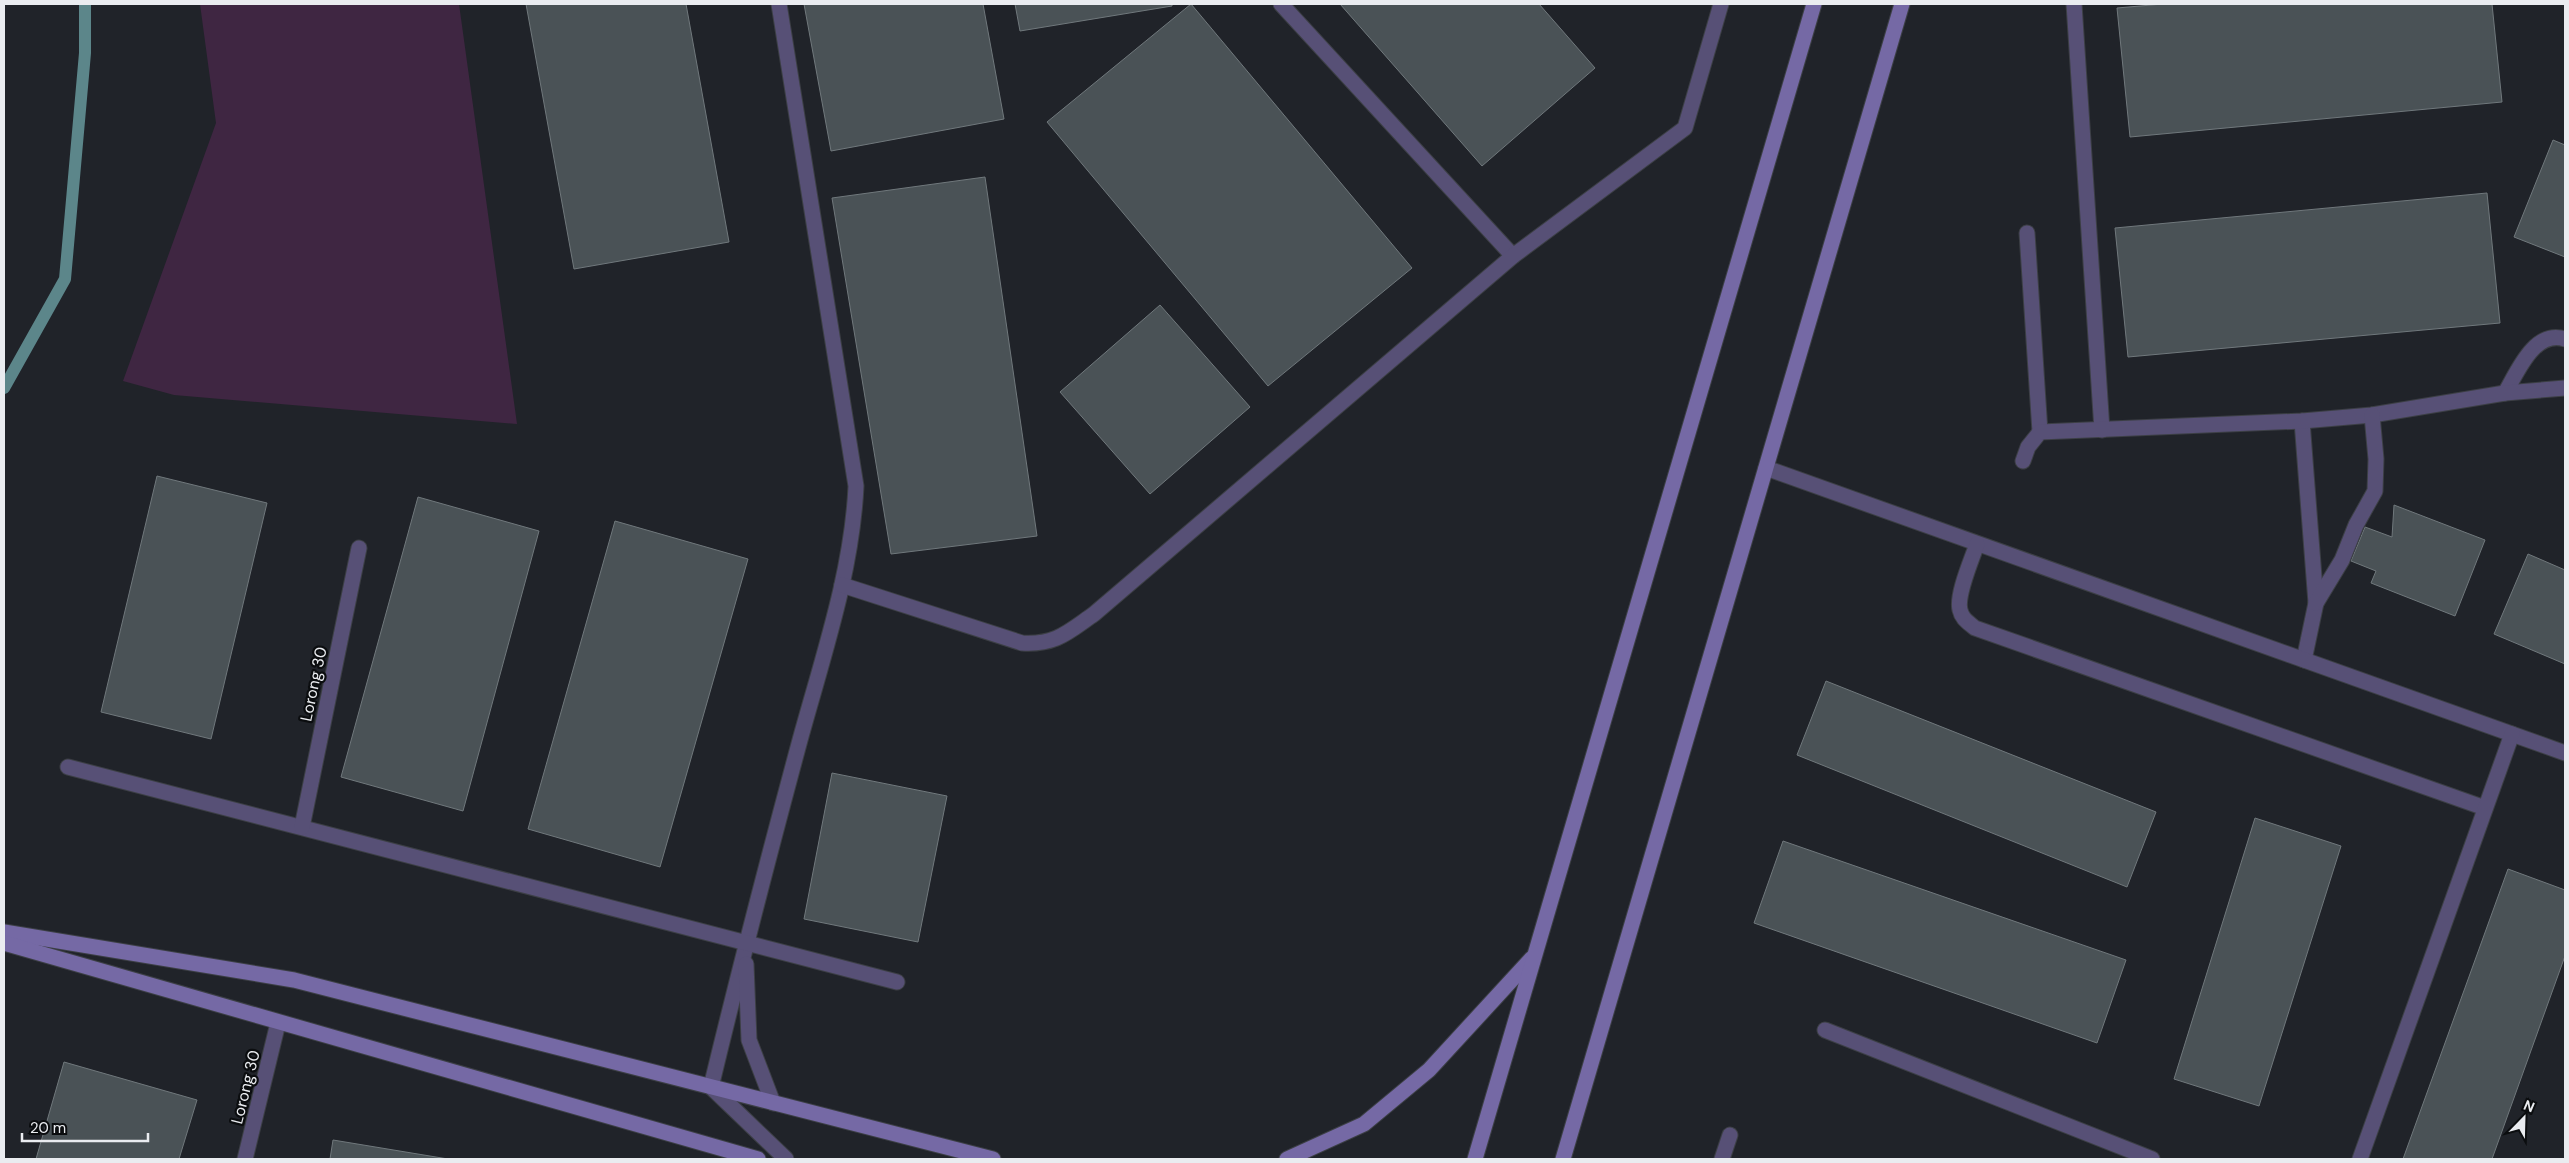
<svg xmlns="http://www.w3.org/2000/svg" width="2569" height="1163" font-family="'DM Sans',sans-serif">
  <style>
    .green { fill: #3f2642 }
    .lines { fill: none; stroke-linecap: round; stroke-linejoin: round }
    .stream { stroke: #5c868a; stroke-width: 12 }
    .building { fill: #4a5256; stroke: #70787c }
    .lane-casing { stroke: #3c3f45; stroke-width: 17 }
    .street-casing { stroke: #3c3f45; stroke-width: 17 }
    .secondary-casing { stroke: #3c3f45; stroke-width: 17 }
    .lane { stroke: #575076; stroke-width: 15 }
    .street { stroke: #575076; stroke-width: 15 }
    .secondary { stroke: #7569a5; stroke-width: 15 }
    .labels { text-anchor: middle; stroke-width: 4.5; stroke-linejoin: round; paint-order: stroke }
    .street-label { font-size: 16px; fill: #eaecf0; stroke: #0b0d0f }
  </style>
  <rect width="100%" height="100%" fill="#202329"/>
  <polygon class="green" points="200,4 459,4 517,424 174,395 123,381 216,123"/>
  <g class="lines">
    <polyline class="stream" points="4,388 65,279 85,53 85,4"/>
  </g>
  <g class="building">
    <polygon points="526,4 686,4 729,242 574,269"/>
    <polygon points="804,4 983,4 1004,119 831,151"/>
    <polygon points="1015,4 1172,4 1172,6 1020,31"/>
    <polygon points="1191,4 1412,268 1268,386 1047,122"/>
    <polygon points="1340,4 1539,4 1595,68 1482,166"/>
    <polygon points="2163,4 2492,4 2502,102 2130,137 2117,8"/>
    <polygon points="2553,140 2565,145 2565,257 2514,237"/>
    <polygon points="985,177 1037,536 891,554 832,198"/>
    <polygon points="2487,193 2500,323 2128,357 2115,228"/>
    <polygon points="1160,305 1250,407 1150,494 1060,392"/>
    <polygon points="157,476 267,503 211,739 101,712"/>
    <polygon points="418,497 539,531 463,811 341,777"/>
    <polygon points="2394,505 2485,540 2455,616 2371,583 2376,571 2351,561 2365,527 2392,537"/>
    <polygon points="615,521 748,559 660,867 528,829"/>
    <polygon points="2528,554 2565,570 2565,664 2494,634"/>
    <polygon points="1826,681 2156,812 2127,887 1797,755"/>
    <polygon points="832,773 947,796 918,942 804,919"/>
    <polygon points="2255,818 2341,846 2259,1106 2174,1079"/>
    <polygon points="1783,841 2126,960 2097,1043 1754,923"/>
    <polygon points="2508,869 2565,890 2565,956 2492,1159 2403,1159"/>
    <polygon points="64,1062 197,1100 179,1159 36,1159"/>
    <polygon points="333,1140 448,1159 330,1159"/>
  </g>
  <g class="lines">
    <g class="lane-casing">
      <g id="lane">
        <polyline points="2074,4 2102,430"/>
        <polyline points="2027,233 2040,432"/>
        <path d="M2505 393C2517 373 2534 329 2565 339"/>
        <polyline points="2302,421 2316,603 2304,660"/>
        <polyline points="2023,461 2028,447 2040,432 2302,421 2372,415 2505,393 2565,388"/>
        <polyline points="2316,603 2342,560 2356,525 2375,491 2376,459 2372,415"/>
        <polyline points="1722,1159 1730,1135"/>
      </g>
    </g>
    <g class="street-casing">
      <g id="street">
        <path d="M779 4 856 486C852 572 823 656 800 740 769 855 739 971 711 1087L786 1159"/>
        <polyline points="1281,4 1513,256"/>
        <polyline points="1766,468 2565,753"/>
        <path d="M1977 544C1972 559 1956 595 1960 610 1962 619 1968 622 1975 628L2485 808"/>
        <path d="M842 585 1022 643C1056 645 1068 632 1094 614L1513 256 1685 128 1721 4"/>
        <polyline points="68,767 897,982"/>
        <polyline points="302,827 359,548"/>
        <polyline points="746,964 749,1040 773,1103"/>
        <polyline points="1825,1030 2152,1159"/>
        <polyline points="245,1159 278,1023"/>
        <polyline points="2360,1159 2512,734"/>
      </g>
    </g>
    <g class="secondary-casing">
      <g id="secondary">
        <polyline points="4,932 294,980 993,1159"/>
        <polyline points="4,943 758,1159"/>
        <polyline points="1287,1159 1364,1124 1429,1070 1532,958"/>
        <polyline points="1475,1159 1814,4"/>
        <polyline points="1563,1159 1902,4"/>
      </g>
    </g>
    <use href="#lane" class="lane"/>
    <use href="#street" class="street"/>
    <use href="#secondary" class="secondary"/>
  </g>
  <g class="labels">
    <g class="street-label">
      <text transform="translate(313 684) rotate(-78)" y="6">Lorong 30</text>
      <text transform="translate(245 1087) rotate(-76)" y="6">Lorong 30</text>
    </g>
  </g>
  <rect width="2569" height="1163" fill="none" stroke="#eaecf0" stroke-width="10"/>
  <g transform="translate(2524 1118) rotate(23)" stroke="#0b0d0f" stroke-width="4" paint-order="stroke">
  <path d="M0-4L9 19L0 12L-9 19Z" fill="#eaecf0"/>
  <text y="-8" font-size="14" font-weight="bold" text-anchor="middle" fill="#eaecf0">N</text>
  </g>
  <path d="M22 1133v8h126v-8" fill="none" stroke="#eaecf0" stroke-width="2.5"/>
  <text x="30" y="1133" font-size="15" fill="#eaecf0" stroke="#0b0d0f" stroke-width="4" paint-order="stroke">20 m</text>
</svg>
